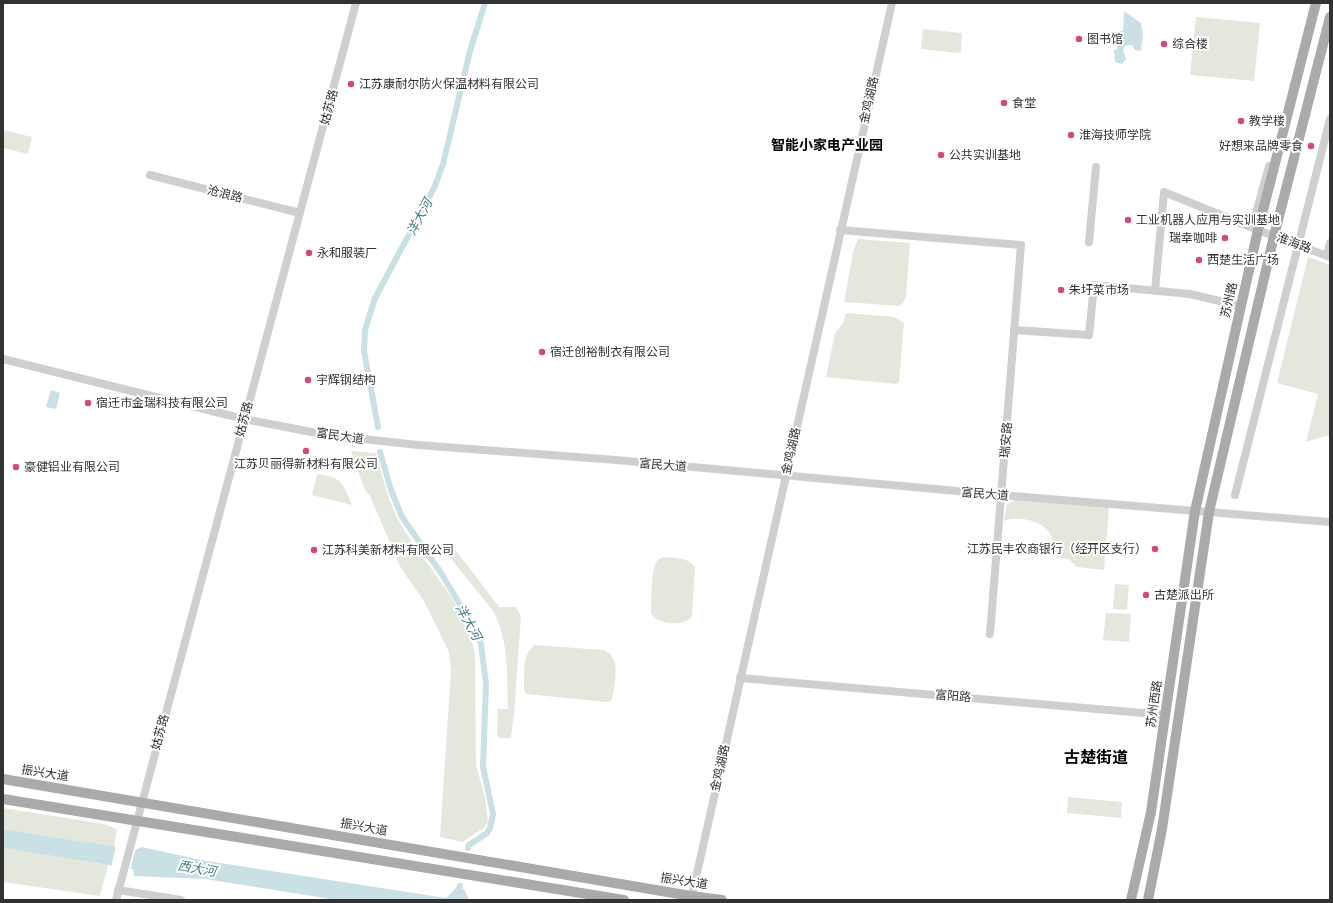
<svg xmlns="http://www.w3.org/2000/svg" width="1333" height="903" font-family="Helvetica,'Noto Sans SC',sans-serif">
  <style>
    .green { fill: #e4e8dc }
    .water { fill: #c9e0e4 }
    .pier { fill: #fff }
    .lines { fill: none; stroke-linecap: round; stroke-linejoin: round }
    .canal { stroke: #c9e0e4; stroke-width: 6 }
    .minor { stroke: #cfcfcf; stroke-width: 8 }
    .major { stroke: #aaa; stroke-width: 10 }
    .poi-dot { fill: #d34a73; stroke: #fff; stroke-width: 1.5 }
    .labels { text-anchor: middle; stroke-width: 4; stroke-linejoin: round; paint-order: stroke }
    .poi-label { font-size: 12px; fill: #323232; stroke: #fff; text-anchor: start }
    .street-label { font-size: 12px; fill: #323232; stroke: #fff }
    .water-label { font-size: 13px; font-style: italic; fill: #457b86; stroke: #fff }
    .quarter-label { font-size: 14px; font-weight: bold; fill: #000; stroke: #fff }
    .district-label { font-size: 16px; font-weight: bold; fill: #000; stroke: #fff }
  </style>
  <rect width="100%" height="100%" fill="#fff"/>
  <g class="green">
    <polygon points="1196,17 1260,23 1254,81 1190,75"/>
    <polygon points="923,29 962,33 961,51 959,53 921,49"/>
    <polygon points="3,130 32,137 28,154 3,148"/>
    <polygon points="858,239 910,243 906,296 903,303 899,306 844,302 853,252"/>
    <polygon points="1308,257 1330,265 1330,435 1306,442 1318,394 1277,383"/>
    <polygon points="846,313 894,317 904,323 899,382 896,384 826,377 835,333 843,323"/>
    <path d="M351 451 376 453C383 478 389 506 403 528 428 570 467 605 475 655L476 765 485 797 488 822 484 828 462 842 440 837 451 671 449 652 424 601 401 568 370 496 364 488Z"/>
    <path d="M317 474C343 478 342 482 352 505L312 495Z"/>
    <path d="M1017 499 1109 507 1104 570 1077 567 1069 559 1057 558C1055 551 1053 536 1048 531 1039 520 1017 516 1004 521L1007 504Z"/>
    <path d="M454 548 499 607H516L521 616 514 714 511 738H500L497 736 498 709H508C507 676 509 643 494 612L447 554Z"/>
    <path d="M664 557C675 558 688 557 695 567L692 616C685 627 659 625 651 614 652 601 650 572 657 561 659 558 661 558 664 557Z"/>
    <polygon points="1115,584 1129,585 1127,610 1113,609"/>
    <polygon points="1106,613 1131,614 1129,642 1103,640"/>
    <path d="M535 645 603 650C623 656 614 685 612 700L607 702 526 694 524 690C525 675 521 654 535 645Z"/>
    <polygon points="1068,797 1122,802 1121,818 1067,813"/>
    <polygon points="3,808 104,824 117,829 114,847 3,829"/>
    <polygon points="3,848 108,865 100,896 3,882"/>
  </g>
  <g class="water">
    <polygon points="1124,11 1141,23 1143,35 1141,51 1135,50 1132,45 1125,46 1123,50 1126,59 1122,64 1115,62 1114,50 1117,50 1116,41 1119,41 1119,31 1123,31"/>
    <polygon points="51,390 60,393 56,409 46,407"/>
    <polygon points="3,829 135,850 142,847 201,860 446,898 457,887 464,889 469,900 337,900 205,879 134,876 133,869 3,848"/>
  </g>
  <polygon class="pier" points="116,845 136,847 130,871 111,868"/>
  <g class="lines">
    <g class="canal">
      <polyline points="378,427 364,351 365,330 375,298 435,186 443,164 470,51 485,3"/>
      <polyline points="380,452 391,490 402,517 441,573 476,631 481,644 486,684 483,767 493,814 490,828 487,833 469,845 468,848"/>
      <polyline points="455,900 460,886"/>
    </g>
    <g class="minor">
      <polyline points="150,175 300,213"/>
      <polyline points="1242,223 1250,223 1255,217 1269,166"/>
      <polyline points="840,230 1021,245 990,634"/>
      <polyline points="1089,242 1096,167"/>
      <polyline points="1327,255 1330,243"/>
      <polyline points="1155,291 1164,192 1258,230 1330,257"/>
      <polyline points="1014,330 1089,335 1094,285 1190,294 1241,306"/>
      <polyline points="3,359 244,419 327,435 418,445 616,460 1001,495 1330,522"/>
      <polyline points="1235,495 1330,119"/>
      <polyline points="740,678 1166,715"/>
      <polyline points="118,890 181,900"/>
      <polyline points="116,900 356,3"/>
      <polyline points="691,900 892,3"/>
    </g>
    <g class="major">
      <polyline points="3,779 691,896 722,900"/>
      <polyline points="3,799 624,900"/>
      <polyline points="1131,900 1151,812 1195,511 1258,230 1316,3"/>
      <polyline points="1148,900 1162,829 1209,512 1274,236 1330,17"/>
    </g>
  </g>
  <g class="poi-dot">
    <circle cx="1079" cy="39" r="4"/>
    <circle cx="1164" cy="44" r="4"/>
    <circle cx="351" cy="84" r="4"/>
    <circle cx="1004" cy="103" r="4"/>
    <circle cx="1241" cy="121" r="4"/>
    <circle cx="1071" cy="135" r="4"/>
    <circle cx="1311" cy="146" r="4"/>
    <circle cx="941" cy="155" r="4"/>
    <circle cx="1128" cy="220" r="4"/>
    <circle cx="1225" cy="238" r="4"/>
    <circle cx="309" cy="253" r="4"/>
    <circle cx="1199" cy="260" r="4"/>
    <circle cx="1061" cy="290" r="4"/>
    <circle cx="542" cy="352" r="4"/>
    <circle cx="308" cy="380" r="4"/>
    <circle cx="88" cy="403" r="4"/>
    <circle cx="306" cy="451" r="4"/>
    <circle cx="16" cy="467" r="4"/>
    <circle cx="1155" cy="549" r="4"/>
    <circle cx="314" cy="550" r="4"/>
    <circle cx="1146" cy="595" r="4"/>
  </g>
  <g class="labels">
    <g class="poi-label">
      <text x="1087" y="43">图书馆</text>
      <text x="1172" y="48">综合楼</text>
      <text x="359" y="88">江苏康耐尔防火保温材料有限公司</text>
      <text x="1012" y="107">食堂</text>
      <text x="1249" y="125">教学楼</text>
      <text x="1079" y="139">淮海技师学院</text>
      <text x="1303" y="150" text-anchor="end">好想来品牌零食</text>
      <text x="949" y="159">公共实训基地</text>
      <text x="1136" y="224">工业机器人应用与实训基地</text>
      <text x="1217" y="242" text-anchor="end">瑞幸咖啡</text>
      <text x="317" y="257">永和服装厂</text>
      <text x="1207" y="264">西楚生活广场</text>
      <text x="1069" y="294">朱圩菜市场</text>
      <text x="550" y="356">宿迁创裕制衣有限公司</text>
      <text x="316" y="384">宇辉钢结构</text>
      <text x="96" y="407">宿迁市金瑞科技有限公司</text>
      <text x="306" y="468" text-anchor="middle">江苏贝丽得新材料有限公司</text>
      <text x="24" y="471">豪健铝业有限公司</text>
      <text x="1147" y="553" text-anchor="end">江苏民丰农商银行（经开区支行）</text>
      <text x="322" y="554">江苏科美新材料有限公司</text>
      <text x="1154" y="599">古楚派出所</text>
    </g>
    <g class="street-label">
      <text transform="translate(869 100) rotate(-77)" y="4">金鸡湖路</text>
      <text transform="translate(329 107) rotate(-75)" y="4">姑苏路</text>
      <text transform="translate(225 194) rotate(14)" y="4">沧浪路</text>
      <text transform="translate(1294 243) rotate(20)" y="4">淮海路</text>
      <text transform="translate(1229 300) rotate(-77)" y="4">苏州路</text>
      <text transform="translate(244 419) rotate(-75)" y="4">姑苏路</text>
      <text transform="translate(340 436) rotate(8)" y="4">富民大道</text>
      <text transform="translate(1006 440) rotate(-85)" y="4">瑞安路</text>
      <text transform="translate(791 451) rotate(-77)" y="4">金鸡湖路</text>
      <text transform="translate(663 465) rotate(5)" y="4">富民大道</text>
      <text transform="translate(985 494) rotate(5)" y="4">富民大道</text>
      <text transform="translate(953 696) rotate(5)" y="4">富阳路</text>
      <text transform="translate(1154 704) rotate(-82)" y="4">苏州西路</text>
      <text transform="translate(160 732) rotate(-75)" y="4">姑苏路</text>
      <text transform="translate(720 768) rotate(-77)" y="4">金鸡湖路</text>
      <text transform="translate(45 773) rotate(9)" y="4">振兴大道</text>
      <text transform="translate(364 827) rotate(10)" y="4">振兴大道</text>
      <text transform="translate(684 881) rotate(9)" y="4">振兴大道</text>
    </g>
    <g class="water-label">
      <text transform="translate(419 217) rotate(-62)" y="5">洋大河</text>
      <text transform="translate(469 622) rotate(61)" y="5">洋大河</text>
      <text transform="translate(197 868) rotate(10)" y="5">西大河</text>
    </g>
    <g class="quarter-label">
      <text x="827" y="150">智能小家电产业园</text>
    </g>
    <g class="district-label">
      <text x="1096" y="763">古楚街道</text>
    </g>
  </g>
  <rect width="1333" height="903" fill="none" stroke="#323232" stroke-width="8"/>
</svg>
